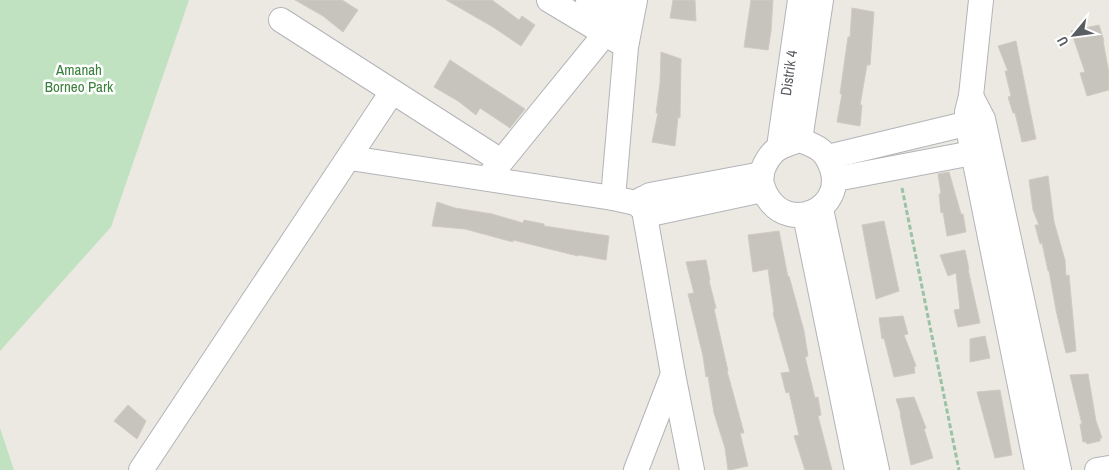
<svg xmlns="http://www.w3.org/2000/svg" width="1109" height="470" font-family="'Archivo Narrow',sans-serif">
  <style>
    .green { fill: #c0e2c0 }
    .building { fill: #c7c4be; stroke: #d0cbc1 }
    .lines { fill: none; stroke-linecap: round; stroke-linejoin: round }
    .street-casing { stroke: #b2b4b8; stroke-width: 26 }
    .path { stroke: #9ac2a4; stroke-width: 3; stroke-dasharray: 5 2.5; stroke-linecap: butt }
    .street { stroke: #fff; stroke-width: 24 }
    .labels { text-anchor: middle; stroke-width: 5; stroke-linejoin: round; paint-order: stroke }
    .park-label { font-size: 15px; fill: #3b803d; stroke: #fff }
    .street-label { font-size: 15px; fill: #5a5d61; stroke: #fff }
  </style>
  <rect width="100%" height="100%" fill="#ece9e2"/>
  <g class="green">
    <polygon points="0,0 189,0 111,227 0,351"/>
    <polygon points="0,428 14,470 0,470"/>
  </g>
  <g class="building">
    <polygon points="295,0 342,0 358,10 343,32 323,16"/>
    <polygon points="446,0 492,0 519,20 522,16 535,25 521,46 493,27"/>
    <polygon points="673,0 695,0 696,21 670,18"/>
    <polygon points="751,0 773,0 771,31 768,50 744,47"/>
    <polygon points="852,8 874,12 870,65 867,65 860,105 862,105 860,126 837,122 842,94 840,94 843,72 848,37 850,37"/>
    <polygon points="1099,25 1104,41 1103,41 1109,73 1109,90 1087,96 1080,73 1085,72 1071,31"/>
    <polygon points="1016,41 1036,139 1022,142 1015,113 1013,113 1008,97 1011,96 1005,71 1008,71 998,46"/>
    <polygon points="661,52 681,59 680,118 678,117 675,146 652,142 658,113 656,113 660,83"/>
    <polygon points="450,60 525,109 510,128 480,108 476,115 458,101 434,87"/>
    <polygon points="949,172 961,214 963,214 966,232 947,236 943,212 941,213 939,194 941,194 938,174"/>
    <polygon points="1048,176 1054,222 1065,260 1066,276 1069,275 1076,351 1066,353 1056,310 1049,271 1048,271 1042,243 1040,244 1035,225 1039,225 1033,210 1029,180"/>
    <polygon points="437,202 455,208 492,214 523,223 524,220 544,224 544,226 609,236 606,260 579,255 578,256 513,240 513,242 465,229 432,226"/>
    <polygon points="884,221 899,291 876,299 862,225"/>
    <polygon points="779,231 788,277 789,276 804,331 808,356 805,357 815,398 818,397 821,415 818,416 832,470 805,470 794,436 799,435 789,392 786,393 781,373 790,372 773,313 774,312 768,269 753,272 748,235"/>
    <polygon points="965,250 969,269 968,269 980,323 958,327 954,310 960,309 956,273 948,276 940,255"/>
    <polygon points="706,260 710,280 709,281 716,308 714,309 728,371 727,371 744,433 740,433 748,466 730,470 728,470 725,448 714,413 708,376 706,377 703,356 688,294 694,293 686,262"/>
    <polygon points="903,316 908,334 904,335 916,366 914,367 915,373 894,377 884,338 882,339 879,318"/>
    <polygon points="985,336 990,358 970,362 970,339"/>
    <polygon points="1088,374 1096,421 1102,438 1100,438 1100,441 1087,444 1086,442 1083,442 1080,424 1082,424 1070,375"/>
    <polygon points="1000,390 1012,455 995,458 977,392"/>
    <polygon points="914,397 926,428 924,429 933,458 911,465 900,414 901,414 896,399"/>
    <polygon points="128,405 146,421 137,439 114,421"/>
  </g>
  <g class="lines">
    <g class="street-casing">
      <g id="street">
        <polyline points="549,0 619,42"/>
        <polyline points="588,0 623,21"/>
        <polyline points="981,0 971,96 967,112 967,123 1037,470"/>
        <polyline points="281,20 501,161"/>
        <polyline points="971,96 983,119 1059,470"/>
        <path d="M800 140C818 147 826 150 832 169 845 209 790 233 768 198 763 190 759 179 763 169 771 149 780 146 800 140Z"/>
        <polyline points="800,140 821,0"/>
        <polyline points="779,147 800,0"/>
        <polyline points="828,157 982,120"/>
        <polyline points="350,158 613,198 636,203 644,210 655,213 763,190"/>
        <polyline points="491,174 605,34 614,0"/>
        <polyline points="836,179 988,150"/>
        <polyline points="613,198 626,47 635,0"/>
        <polyline points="642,199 673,374 692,470"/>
        <polyline points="636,203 650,195 762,174"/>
        <polyline points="821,209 877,470"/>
        <polyline points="805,215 857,470"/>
        <polyline points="141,470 392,92"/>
        <polyline points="636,470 673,374"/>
        <polyline points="1097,470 1109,468"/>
      </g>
    </g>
    <polyline class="path" points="902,188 959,470"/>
    <use href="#street" class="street"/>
  </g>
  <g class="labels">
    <g class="park-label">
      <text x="79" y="75">Amanah<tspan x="79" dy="17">Borneo Park</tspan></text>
    </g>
    <g class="street-label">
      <text transform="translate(789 73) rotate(-82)" y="5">Distrik 4</text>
    </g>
  </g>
  <g transform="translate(1074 35) rotate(241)" stroke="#ffffff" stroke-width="4" paint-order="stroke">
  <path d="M0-4L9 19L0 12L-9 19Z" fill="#5a5d61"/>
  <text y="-8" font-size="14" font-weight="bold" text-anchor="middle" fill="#5a5d61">U</text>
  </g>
</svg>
